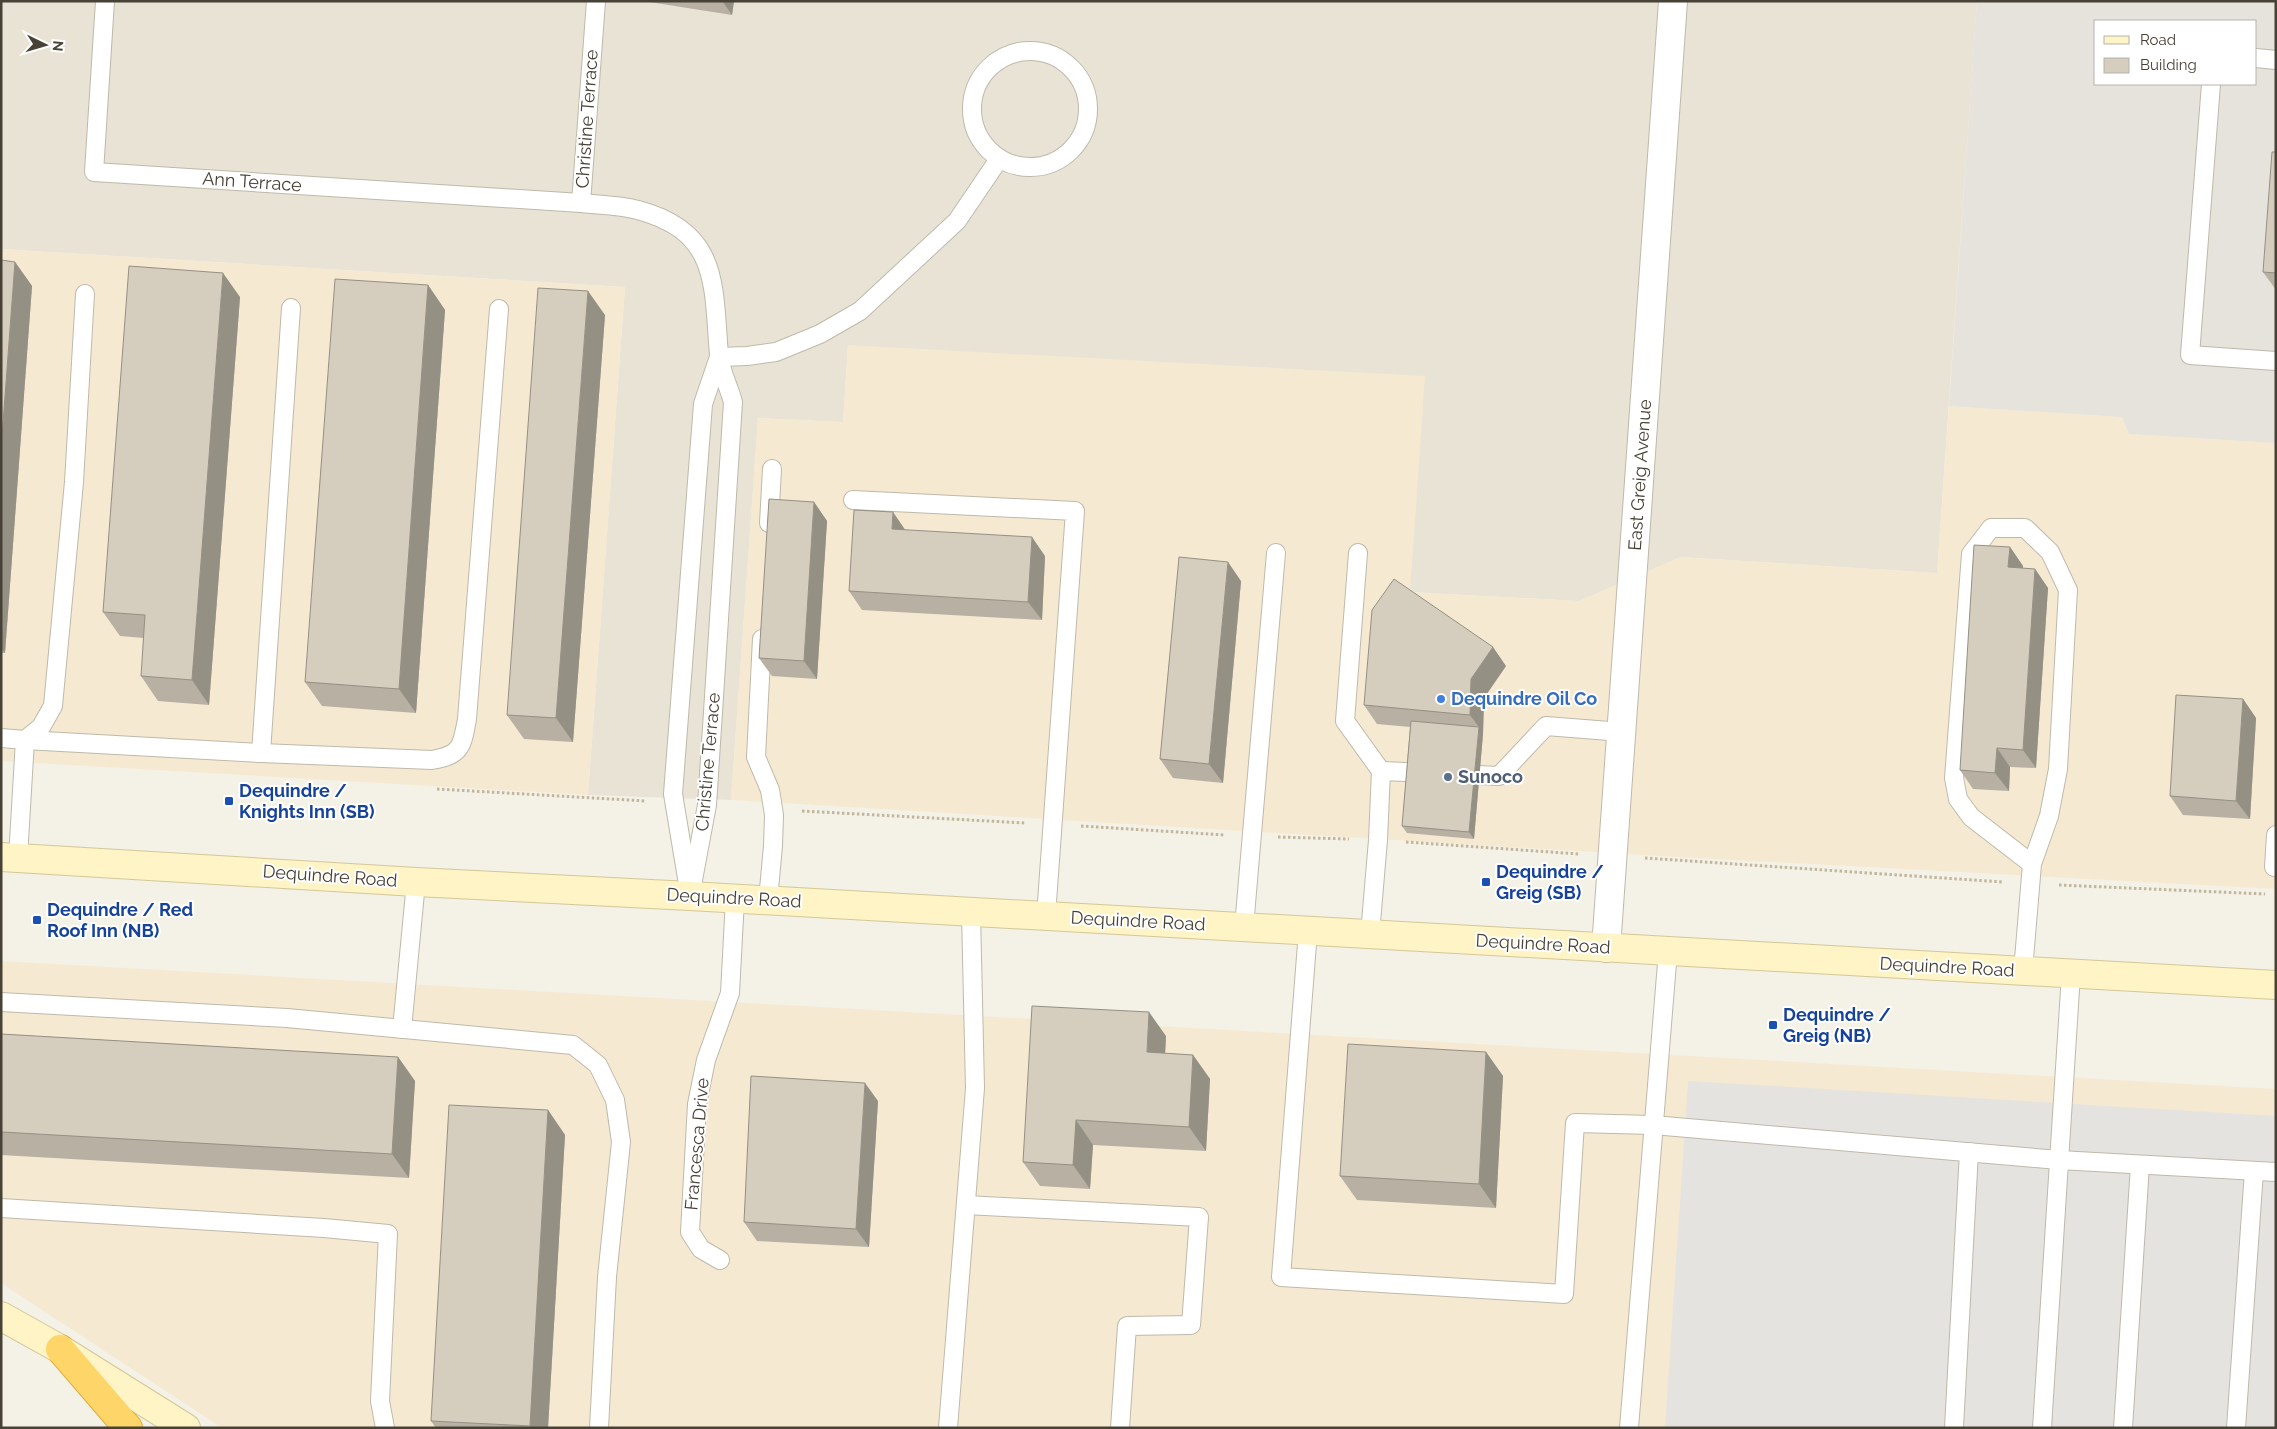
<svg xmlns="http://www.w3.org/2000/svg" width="2277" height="1429" font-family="Raleway,sans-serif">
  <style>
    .residential { fill: #e8e3d5 }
    .commercial { fill: #f6e9d2 }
    .industrial { fill: #e6e2dc; fill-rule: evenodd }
    .parking { fill: #e5e3df }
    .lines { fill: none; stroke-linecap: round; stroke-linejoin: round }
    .lane-casing { stroke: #bfb9aa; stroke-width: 20 }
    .street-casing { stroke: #bfb9aa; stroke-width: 30 }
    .secondary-casing { stroke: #d4c797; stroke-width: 30 }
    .highway-casing { stroke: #deaa37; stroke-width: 30 }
    .path { stroke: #c1b69b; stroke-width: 3; stroke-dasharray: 2.5 2.5; stroke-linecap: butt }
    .lane { stroke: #fff; stroke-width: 18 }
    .street { stroke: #fff; stroke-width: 28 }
    .secondary { stroke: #fff4c6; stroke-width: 28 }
    .highway { stroke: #fed568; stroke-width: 28 }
    .wall { fill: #b7b0a3 }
    .shaded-wall { fill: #959084 }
    .building { fill: #d5cdbd; stroke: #959084 }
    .shop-dot { fill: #3f7fe0; stroke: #fff; stroke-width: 2 }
    .service-dot { fill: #5c6f8a; stroke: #fff; stroke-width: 2 }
    .transit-dot { fill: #1a4fb4; stroke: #fff; stroke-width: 2 }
    .labels { text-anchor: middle; stroke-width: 4; stroke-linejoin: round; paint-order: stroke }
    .street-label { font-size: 18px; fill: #474136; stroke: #fff }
    .shop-label { font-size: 18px; font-weight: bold; fill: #366cbe; stroke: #fff; text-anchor: start }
    .service-label { font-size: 18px; font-weight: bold; fill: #4e5e75; stroke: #fff; text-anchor: start }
    .transit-label { font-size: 18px; font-weight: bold; fill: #164399; stroke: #fff; text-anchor: start }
  </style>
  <rect width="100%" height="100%" fill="#f4f1e7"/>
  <polygon class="residential" points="1,1 1977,1 1937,573 1681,557 1579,601 1409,592 848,345 843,422 758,418 731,800 588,795 625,287 1,249"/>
  <g class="commercial">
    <polygon points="1,249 625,287 588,795 1,761"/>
    <polygon points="848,345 1425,376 1410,592 1579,601 1681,557 1937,573 1949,406 2122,417 2129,434 2276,443 2276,889 1659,856 731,800 758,418 843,422"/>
    <polygon points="1,961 2276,1089 2276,1428 222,1428 1,1283"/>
  </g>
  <path class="industrial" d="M1977 1H2276V443L2129 434 2122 417 1949 406ZM2096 21H2256V84H2096Z"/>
  <polygon class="parking" points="1688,1081 2276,1116 2276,1428 1665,1428"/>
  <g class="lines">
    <g class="lane-casing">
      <g id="lane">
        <path d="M105 1 94 172 581 203C599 205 620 205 638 210 720 232 713 285 719 355 720 370 729 387 733 402L707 805 690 896"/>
        <circle cx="1030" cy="109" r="58"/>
        <polyline points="2256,58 2276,60"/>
        <polyline points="2211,84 2190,355 2276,361"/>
        <polyline points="581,203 596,1"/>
        <polyline points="719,357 747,356 776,352 820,334 860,311 957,221 999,159"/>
        <polyline points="853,500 1075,511 1046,916"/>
        <polyline points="769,523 772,469"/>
        <polyline points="1358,553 1345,721 1381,771"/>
        <polyline points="762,639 756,757 770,790 774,815 773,846 768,900"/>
        <polyline points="1,738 25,740 18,858"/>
        <path d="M25 740 261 753 432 760C461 755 462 747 467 719L499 309"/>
        <polyline points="25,740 41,727 53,706 74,482 85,294"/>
        <polyline points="261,753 291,308"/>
        <polyline points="1457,774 1499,776 1546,726 1622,732"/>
        <polyline points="2276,835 2274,867 2276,867"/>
        <polyline points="688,884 673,794 703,404 719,357"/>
        <polyline points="1244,927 1276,553"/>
        <polyline points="1308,931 1281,1277 1564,1294 1575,1123 1653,1125 2059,1160 2276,1172"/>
        <polyline points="1370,934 1378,840 1381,771 1431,773"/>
        <polyline points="2023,971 2032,864 2049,816 2058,769 2068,590 2050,552 2025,528 1991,528 1971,554 1954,778 1958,799 1971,817 2032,864"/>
        <polyline points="1,1002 287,1018 573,1045 598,1065 615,1100 621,1142 607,1277 599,1428"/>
        <polyline points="402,1029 416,882"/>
        <polyline points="966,1205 1199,1217 1191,1325 1127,1326 1120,1428"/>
        <polyline points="1,1208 324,1228 388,1234 380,1401 385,1428"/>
        <polyline points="720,1260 701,1249 690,1232 697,1104 706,1060 730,993 735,899"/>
        <polyline points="948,1428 975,1088 971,913"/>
        <polyline points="1629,1428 1668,951"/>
        <polyline points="1954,1428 1969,1152"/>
        <polyline points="2042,1428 2071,974"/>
        <polyline points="2123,1428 2140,1165"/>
        <polyline points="2236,1428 2254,1171"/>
      </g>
    </g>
    <g class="street-casing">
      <polyline id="street" points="1606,948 1673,1"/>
    </g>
    <g class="secondary-casing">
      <g id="secondary">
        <polyline points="1,857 416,882 690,896 2276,985"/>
        <polyline points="1,1316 60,1349 186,1428"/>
      </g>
    </g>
    <g class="highway-casing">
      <polyline id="highway" points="60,1349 128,1428"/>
    </g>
    <g class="path">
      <polyline points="437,789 646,801"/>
      <polyline points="802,811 1025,823"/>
      <polyline points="1081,826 1225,835"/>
      <polyline points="1278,837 1349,839"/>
      <polyline points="1406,842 1579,854"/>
      <polyline points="1645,858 2003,882"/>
      <polyline points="2059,885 2265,894"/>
    </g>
    <use href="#lane" class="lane"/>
    <use href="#street" class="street"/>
    <use href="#secondary" class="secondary"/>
    <use href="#highway" class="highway"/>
  </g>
  <g class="wall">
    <polygon points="643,1 734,1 732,15"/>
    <polygon points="2276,152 2276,290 2263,272"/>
    <polygon points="1,260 15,262 32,286 5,653 1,653"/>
    <polygon points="428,285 445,310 416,713 322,706 305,682"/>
    <polygon points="240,297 209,705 158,701 141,676 144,638 120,636 103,612"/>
    <polygon points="605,315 573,742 524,739 507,715"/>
    <polygon points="814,502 827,521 817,679 772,676 759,658"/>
    <polygon points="905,530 1045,556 1042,620 862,610 849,591"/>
    <polygon points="2010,547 2023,566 2023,568 2035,569 2048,588 2036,768 2010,767 2009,791 1973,789 1960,770"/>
    <polygon points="1241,581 1223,783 1173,778 1160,759"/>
    <polygon points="1506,666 1484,698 1483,734 1474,839 1407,833 1402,826 1410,727 1377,724 1364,705"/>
    <polygon points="2243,699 2256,718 2250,819 2183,815 2170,796"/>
    <polygon points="1,1034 398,1057 415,1081 409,1178 1,1155"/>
    <polygon points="1166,1036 1165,1053 1193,1055 1210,1079 1206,1151 1093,1145 1090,1189 1040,1186 1023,1162"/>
    <polygon points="1486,1052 1503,1076 1496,1208 1357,1200 1340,1176"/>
    <polygon points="878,1101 869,1247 757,1241 744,1222"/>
    <polygon points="548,1110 565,1135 548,1428 436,1428 431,1421"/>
  </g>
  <g class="shaded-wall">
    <polygon points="723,1 734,1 732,15 723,2"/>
    <polygon points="15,262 32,286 5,653 1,648 1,450"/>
    <polygon points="223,273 240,297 209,705 192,680"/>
    <polygon points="428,285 445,310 416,713 399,689"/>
    <polygon points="588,291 605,315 573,742 556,718"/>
    <polygon points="814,502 827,521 817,679 804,661"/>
    <polygon points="893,512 906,531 892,529"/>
    <polygon points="1032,537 1045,556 1042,620 1028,602"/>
    <polygon points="2010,547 2023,566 2022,586 2008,567"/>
    <polygon points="1228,562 1241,581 1223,783 1209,764"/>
    <polygon points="2035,569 2048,588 2036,768 2023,750"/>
    <polygon points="1493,647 1506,666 1484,698 1483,734 1474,839 1469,832 1479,727 1470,715 1471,679"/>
    <polygon points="2243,699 2256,718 2250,819 2236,801"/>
    <polygon points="1997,748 2010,767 2009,791 1995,773"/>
    <polygon points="1149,1012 1166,1036 1164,1076 1147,1052"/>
    <polygon points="1486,1052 1503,1076 1496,1208 1479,1184"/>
    <polygon points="1193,1055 1210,1079 1206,1151 1189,1127"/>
    <polygon points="398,1057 415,1081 409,1178 392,1154"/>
    <polygon points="865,1083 878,1101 869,1247 856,1229"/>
    <polygon points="548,1110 565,1135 548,1428 531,1428 530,1426"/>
    <polygon points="1076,1120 1093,1145 1090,1189 1073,1165"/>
  </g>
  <g class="building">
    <polygon points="2272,152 2276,152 2276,273 2263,272"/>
    <polygon points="1,260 15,262 1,450"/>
    <polygon points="129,266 223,273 192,680 141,676 145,615 103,612"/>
    <polygon points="335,279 428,285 399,689 305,682"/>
    <polygon points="538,288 588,291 556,718 507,715"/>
    <polygon points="769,499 814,502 804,661 759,658"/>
    <polygon points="854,510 893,512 892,529 1032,537 1028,602 849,591"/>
    <polygon points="1974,545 2010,547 2008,567 2035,569 2023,750 1997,748 1995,773 1960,770"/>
    <polygon points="1179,557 1228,562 1209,764 1160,759"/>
    <polygon points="1394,579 1493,647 1471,679 1470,715 1364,705 1372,610"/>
    <polygon points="2176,695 2243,699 2236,801 2170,796"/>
    <polygon points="1411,721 1479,727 1469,832 1402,826"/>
    <polygon points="1032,1006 1149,1012 1147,1052 1193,1055 1189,1127 1076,1120 1073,1165 1023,1162"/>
    <polygon points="1,1034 398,1057 392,1154 1,1132"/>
    <polygon points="1348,1044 1486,1052 1479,1184 1340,1176"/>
    <polygon points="751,1076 865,1083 856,1229 744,1222"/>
    <polygon points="449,1105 548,1110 530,1426 431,1421"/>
  </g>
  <circle class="shop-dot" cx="1441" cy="699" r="5"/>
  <circle class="service-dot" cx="1448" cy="777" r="5"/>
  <g class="transit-dot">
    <rect x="224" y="796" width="10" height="10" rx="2.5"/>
    <rect x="1481" y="877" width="10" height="10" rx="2.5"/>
    <rect x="32" y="915" width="10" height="10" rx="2.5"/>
    <rect x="1768" y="1020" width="10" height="10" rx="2.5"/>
  </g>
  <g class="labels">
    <g class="street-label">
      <text transform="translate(587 119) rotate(-86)" y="6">Christine Terrace</text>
      <text transform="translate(252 182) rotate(4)" y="6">Ann Terrace</text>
      <text transform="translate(1640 475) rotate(-86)" y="6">East Greig Avenue</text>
      <text transform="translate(708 762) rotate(-85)" y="6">Christine Terrace</text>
      <text transform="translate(330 876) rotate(4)" y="6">Dequindre Road</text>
      <text transform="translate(734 898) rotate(3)" y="6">Dequindre Road</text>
      <text transform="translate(1138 921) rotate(3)" y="6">Dequindre Road</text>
      <text transform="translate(1543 944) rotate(3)" y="6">Dequindre Road</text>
      <text transform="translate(1947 967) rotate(3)" y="6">Dequindre Road</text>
      <text transform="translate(697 1144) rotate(-85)" y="6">Francesca Drive</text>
    </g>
    <g class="shop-label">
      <text x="1451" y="705">Dequindre Oil Co</text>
    </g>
    <g class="service-label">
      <text x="1458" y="783">Sunoco</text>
    </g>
    <g class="transit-label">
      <text x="239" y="797">Dequindre /<tspan x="239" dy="21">Knights Inn (SB)</tspan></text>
      <text x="1496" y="878">Dequindre /<tspan x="1496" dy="21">Greig (SB)</tspan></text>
      <text x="47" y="916">Dequindre / Red<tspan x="47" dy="21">Roof Inn (NB)</tspan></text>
      <text x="1783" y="1021">Dequindre /<tspan x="1783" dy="21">Greig (NB)</tspan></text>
    </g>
  </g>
  <rect width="2277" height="1429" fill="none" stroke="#474136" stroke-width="5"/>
  <rect x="2094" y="20" width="162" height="65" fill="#ffffff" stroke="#b5b3af"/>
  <rect x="2104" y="36" width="25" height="8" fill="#fff4c6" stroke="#b5b3af"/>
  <text x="2140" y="45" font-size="15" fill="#474136">Road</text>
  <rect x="2104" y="58" width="25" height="15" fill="#d5cdbd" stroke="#b5b3af"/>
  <text x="2140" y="70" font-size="15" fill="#474136">Building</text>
  <g transform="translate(45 45) rotate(95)" stroke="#ffffff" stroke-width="4" paint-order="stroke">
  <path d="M0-4L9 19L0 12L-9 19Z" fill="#474136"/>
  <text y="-8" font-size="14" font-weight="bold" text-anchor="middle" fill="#474136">N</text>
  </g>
</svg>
